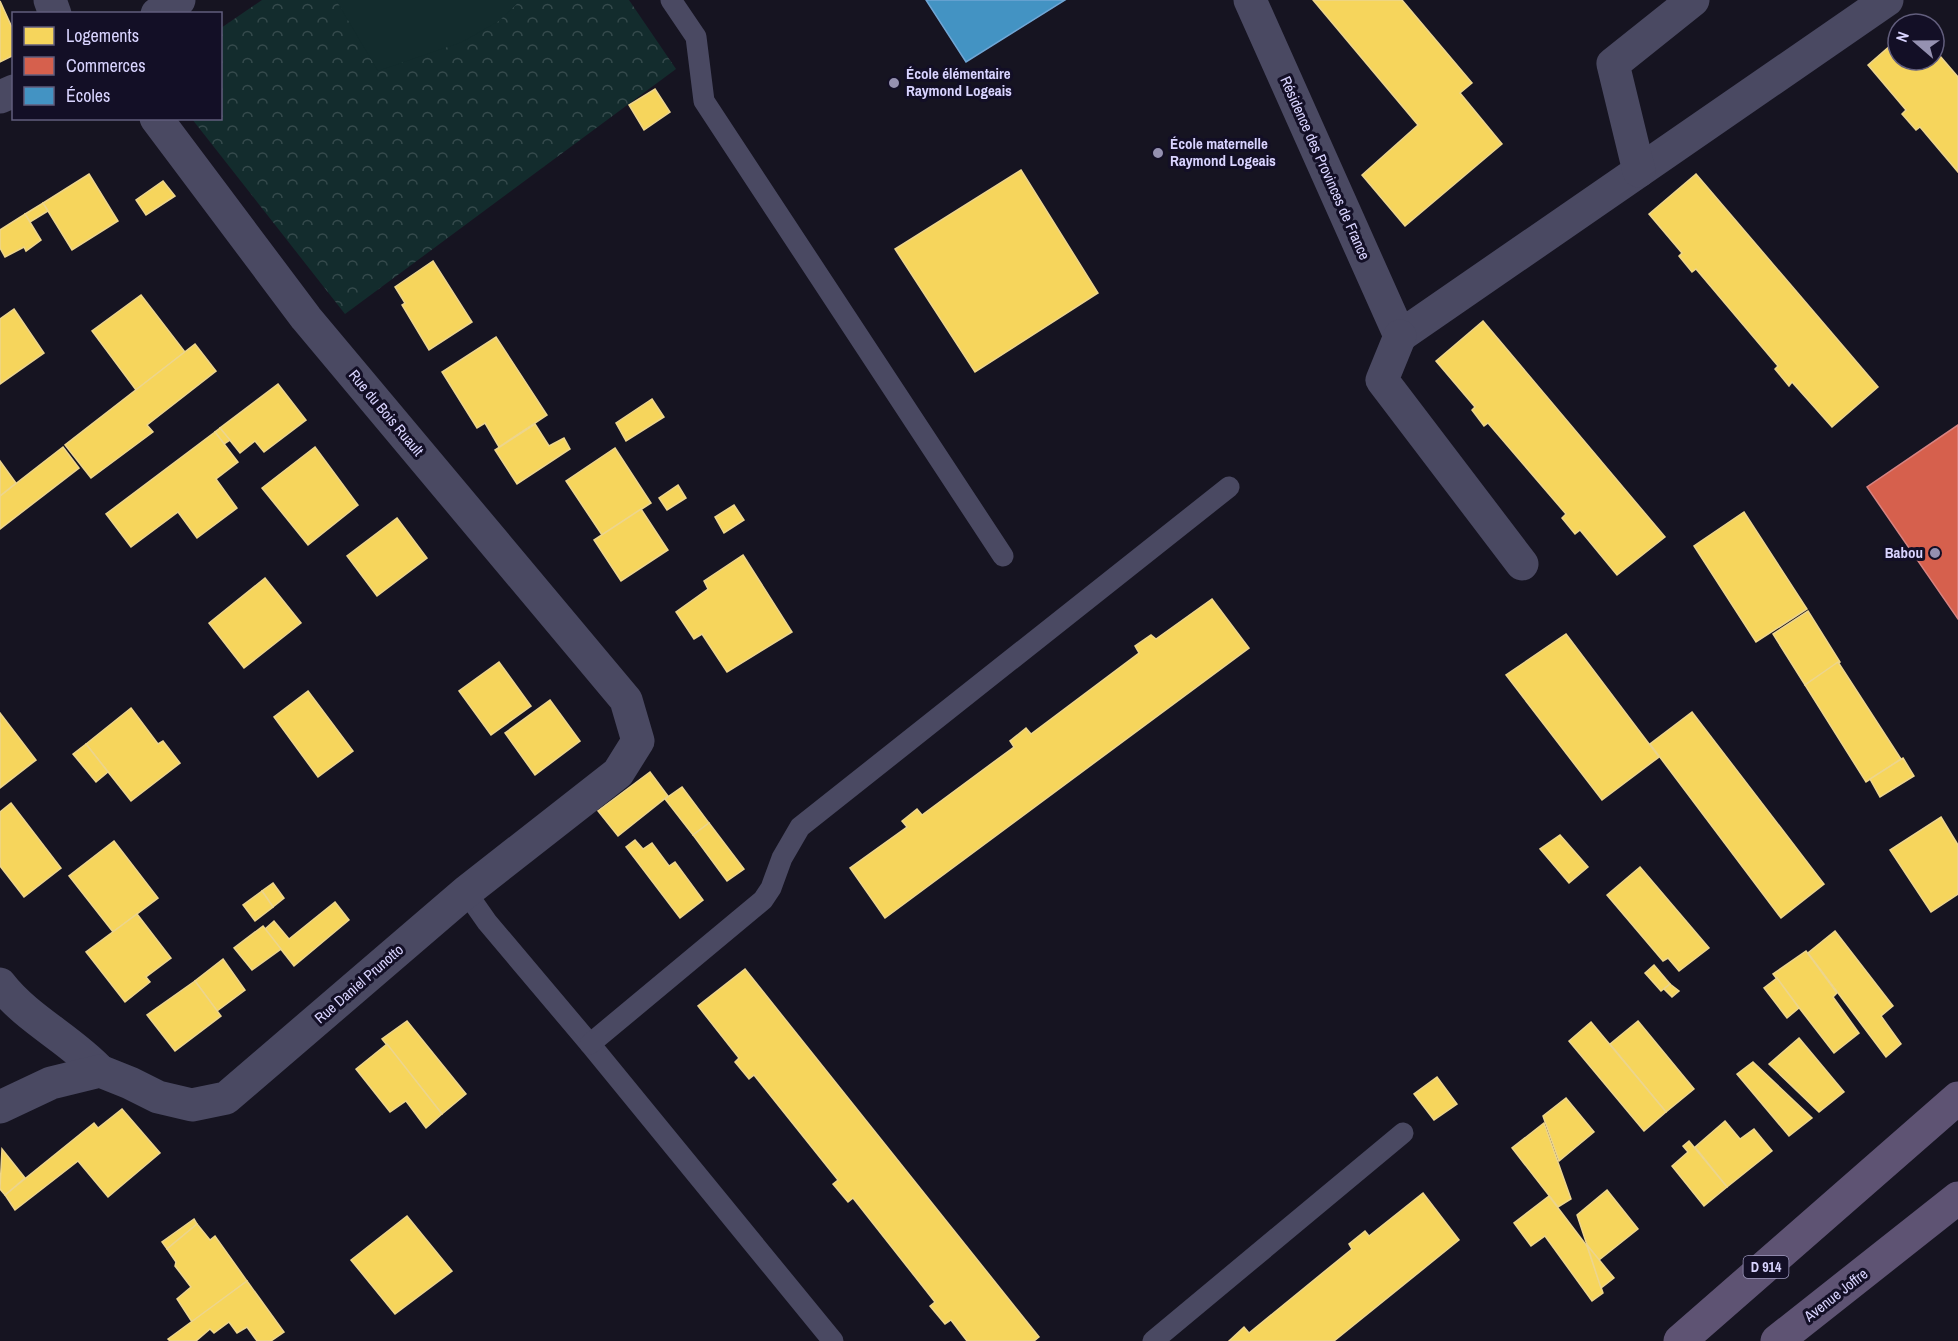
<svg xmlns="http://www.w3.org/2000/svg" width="1958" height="1341" font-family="'Archivo Narrow',sans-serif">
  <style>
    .park { fill: url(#park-crowns) }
    .pitch { fill: #132c2d }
    .homes { fill: #f6d55c; stroke: #edd58d; stroke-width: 1.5 }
    .shops { fill: #d6604d; stroke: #d78382; stroke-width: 1.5 }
    .schools { fill: #4393c3; stroke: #70a6d5; stroke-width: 1.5 }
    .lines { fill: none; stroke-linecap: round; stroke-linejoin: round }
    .lane { stroke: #4a4962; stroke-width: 21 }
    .street { stroke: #4a4962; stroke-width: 33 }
    .primary { stroke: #5e5373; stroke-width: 33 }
    .poi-dot { fill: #9591b1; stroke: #130f26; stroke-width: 2 }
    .labels { text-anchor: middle; stroke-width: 6; stroke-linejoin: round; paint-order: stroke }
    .shield { fill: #130f26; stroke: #9e99be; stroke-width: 1.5 }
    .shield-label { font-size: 14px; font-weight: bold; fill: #d9d4ff }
    .poi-label { font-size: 15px; font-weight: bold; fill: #d9d4ff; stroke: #130f26; text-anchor: start }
    .street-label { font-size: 15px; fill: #d9d4ff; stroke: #130f26 }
  </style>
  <defs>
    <pattern id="park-crowns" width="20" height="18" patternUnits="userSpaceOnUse" patternTransform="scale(1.5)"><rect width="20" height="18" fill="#132c2d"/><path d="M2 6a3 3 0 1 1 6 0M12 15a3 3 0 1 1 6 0" fill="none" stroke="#354a4c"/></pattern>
  </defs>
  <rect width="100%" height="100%" fill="#161421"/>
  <polygon class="park" points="262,0 629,0 676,69 345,314 192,119 220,118 221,28"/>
  <polygon class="pitch" points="336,0 521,0 499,21 462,42 378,71"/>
  <g class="homes">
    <polygon points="1313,0 1402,0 1472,83 1460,93 1502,144 1405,226 1362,175 1418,125"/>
    <polygon points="0,1 14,32 14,55 0,62"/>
    <polygon points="1898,39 1898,60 1934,60 1934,49 1958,77 1958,172 1920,127 1916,130 1902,114 1906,110 1868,65"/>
    <polygon points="655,89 670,112 644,130 629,105"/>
    <polygon points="1021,170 1098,293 975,372 895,249"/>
    <polygon points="89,174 118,221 72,250 43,203"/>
    <polygon points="1696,174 1878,387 1832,427 1792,382 1789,386 1775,369 1778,366 1696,269 1692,272 1679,256 1682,253 1649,214"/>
    <polygon points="163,181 175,196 146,215 136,200"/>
    <polygon points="43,203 48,211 30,222 25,214"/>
    <polygon points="25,214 41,240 26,251 24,247 5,257 0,248 0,230"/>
    <polygon points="433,261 472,322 429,350 402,305 405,303 395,287"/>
    <polygon points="141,295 185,352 136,390 92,331"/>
    <polygon points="14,309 44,353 0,384 0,319"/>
    <polygon points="1483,321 1665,537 1617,575 1580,530 1575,534 1562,518 1566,514 1488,423 1484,426 1472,410 1475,407 1436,361"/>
    <polygon points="496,337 547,415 499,447 485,423 477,428 442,372"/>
    <polygon points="195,344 216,371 147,425 153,432 91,478 65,445"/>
    <polygon points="278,384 306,420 264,452 255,441 240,453 220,428"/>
    <polygon points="652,399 664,417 626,441 616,423"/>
    <polygon points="535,424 549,446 564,438 570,449 517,484 495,450"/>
    <polygon points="220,428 230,440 224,444 215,432"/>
    <polygon points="215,432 238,462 216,479 237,508 197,538 178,512 131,547 106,514"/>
    <polygon points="63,447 79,468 0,529 0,496"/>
    <polygon points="315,447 358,505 308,545 262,488"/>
    <polygon points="615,448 651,503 602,535 566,481"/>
    <polygon points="0,461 16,483 0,496"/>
    <polygon points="678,485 686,498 667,510 659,498"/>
    <polygon points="734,505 744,520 724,533 715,517"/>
    <polygon points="641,509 668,550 621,581 594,540"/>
    <polygon points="1744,512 1807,609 1756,642 1694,546"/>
    <polygon points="397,518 427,558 377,596 347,556"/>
    <polygon points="743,555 792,632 727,672 702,634 694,639 676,612 708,589 704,581"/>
    <polygon points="265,578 301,623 244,668 209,623"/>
    <polygon points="1212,599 1249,648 885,918 850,868 907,827 902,821 917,809 922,815 1014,747 1010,741 1026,728 1031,734 1139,653 1135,646 1151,635 1156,639"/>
    <polygon points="1808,611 1840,662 1805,685 1773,634"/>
    <polygon points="1566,634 1659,757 1602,800 1506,675"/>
    <polygon points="499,662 531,706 491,735 459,691"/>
    <polygon points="1838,662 1901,759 1866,782 1805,685"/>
    <polygon points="308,691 353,751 318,777 274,717"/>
    <polygon points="550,700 580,741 535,775 505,733"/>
    <polygon points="131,708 158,744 163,741 180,763 131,801 86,744"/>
    <polygon points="1692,712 1824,884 1781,918 1650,744"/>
    <polygon points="0,713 36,760 0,788"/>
    <polygon points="86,744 108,772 96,782 73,754"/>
    <polygon points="1903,758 1914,776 1880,797 1870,779"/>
    <polygon points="650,772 668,796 618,836 598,811"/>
    <polygon points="682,787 709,823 693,835 665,799"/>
    <polygon points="11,803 61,868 24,897 0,866 0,812"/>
    <polygon points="1941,817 1958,845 1958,894 1931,912 1890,850"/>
    <polygon points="709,823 744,869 727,881 693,835"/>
    <polygon points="1560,835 1588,867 1569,883 1540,849"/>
    <polygon points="635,840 643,849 652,843 669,866 675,862 703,900 680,918 626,847"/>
    <polygon points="114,841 158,898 113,932 69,876"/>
    <polygon points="1640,867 1709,948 1679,971 1668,958 1663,961 1607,895"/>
    <polygon points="273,883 284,898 273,907 262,891"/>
    <polygon points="262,891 273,907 255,921 243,905"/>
    <polygon points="335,902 349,920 294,966 265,929 274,921 289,939"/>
    <polygon points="137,914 171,958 146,977 150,982 125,1002 86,952"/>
    <polygon points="263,926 281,949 252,970 234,948"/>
    <polygon points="1835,931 1893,1006 1881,1016 1901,1044 1886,1057 1808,953"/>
    <polygon points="1806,951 1837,993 1833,997 1859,1033 1834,1053 1773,974"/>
    <polygon points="223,959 245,990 217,1011 195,981"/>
    <polygon points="1654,965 1670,984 1661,991 1645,973"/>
    <polygon points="745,969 1039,1337 1034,1341 967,1341 951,1320 945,1324 930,1306 935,1302 853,1198 848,1202 833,1184 838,1180 754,1075 749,1079 735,1062 739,1058 698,1006"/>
    <polygon points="1777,978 1799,1008 1787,1018 1764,988"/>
    <polygon points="195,981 221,1016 175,1051 147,1015"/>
    <polygon points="1670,984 1679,991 1672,997 1664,989"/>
    <polygon points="407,1021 466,1094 442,1114 382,1039"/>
    <polygon points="1638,1021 1694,1089 1666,1112 1610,1044"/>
    <polygon points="1591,1022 1666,1112 1644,1131 1569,1041"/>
    <polygon points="1799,1038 1844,1092 1819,1112 1769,1064"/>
    <polygon points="387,1044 442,1114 426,1128 406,1101 390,1112 356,1069"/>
    <polygon points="1753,1062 1812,1118 1789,1136 1737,1074"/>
    <polygon points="1437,1077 1457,1104 1434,1120 1414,1094"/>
    <polygon points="1566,1098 1594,1132 1559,1161 1543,1116"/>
    <polygon points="122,1109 160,1153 108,1197 78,1161 15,1210 5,1195 94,1123 98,1128"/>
    <polygon points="1725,1121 1740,1139 1754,1129 1772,1151 1727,1187 1695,1147"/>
    <polygon points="1544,1123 1571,1199 1558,1207 1512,1148"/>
    <polygon points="1689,1141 1727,1187 1704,1206 1672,1166 1688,1152 1683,1146"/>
    <polygon points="2,1149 25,1178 5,1195 0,1189"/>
    <polygon points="1607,1190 1638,1229 1599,1260 1587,1245 1577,1215"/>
    <polygon points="1423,1193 1459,1240 1334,1341 1229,1341 1244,1327 1249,1333 1352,1249 1349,1244 1365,1231 1369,1236"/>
    <polygon points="1549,1196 1587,1246 1603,1293 1592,1301 1545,1236 1531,1246 1514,1223"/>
    <polygon points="407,1216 452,1271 395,1314 351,1260"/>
    <polygon points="194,1219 197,1224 167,1249 162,1242"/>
    <polygon points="197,1224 210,1240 215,1236 247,1281 192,1322 177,1299 191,1287 175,1266 176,1262 167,1249"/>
    <polygon points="1587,1245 1614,1278 1601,1288"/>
    <polygon points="247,1281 284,1332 271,1341 257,1341 247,1327 237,1333 229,1322 214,1333 210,1329 196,1341 170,1341 168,1339"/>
  </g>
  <polygon class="shops" points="1958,425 1958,619 1867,487"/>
  <polygon class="schools" points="926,0 1065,0 966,62"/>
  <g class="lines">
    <g class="lane">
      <polyline points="671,0 696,37 704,101 1003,556"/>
      <polyline points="466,892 487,922 590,1044 833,1341"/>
      <polyline points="590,1044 763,900 771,888 782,858 800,827 1229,487"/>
      <polyline points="1153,1341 1403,1133"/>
    </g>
    <g class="street">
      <polyline points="50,0 55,14"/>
      <polyline points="1250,0 1400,336 1887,0"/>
      <polyline points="157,14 179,0"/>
      <polyline points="0,97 14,91"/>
      <polyline points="1639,171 1613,64 1693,0"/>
      <polyline points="1400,336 1382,380 1522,564"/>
      <path d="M0 984C27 1019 70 1039 100 1071"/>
      <polyline points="0,1107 51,1083 100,1071 130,1083 158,1097 192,1105 226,1098 466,892 618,773 638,741 626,700 306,318 156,118"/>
    </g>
    <g class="primary">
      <polyline points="1680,1341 1958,1098"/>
      <polyline points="1777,1341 1958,1198"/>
    </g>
  </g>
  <g class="poi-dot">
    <circle cx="894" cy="83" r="6"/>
    <circle cx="1158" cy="153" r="6"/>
    <circle cx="1935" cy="553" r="6"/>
  </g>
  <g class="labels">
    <rect class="shield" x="1743.5" y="1256" width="45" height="22" rx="4.5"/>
    <g class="shield-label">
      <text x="1766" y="1272">D 914</text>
    </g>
    <g class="poi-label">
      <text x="906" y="79">École élémentaire<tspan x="906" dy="17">Raymond Logeais</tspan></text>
      <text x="1170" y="149">École maternelle<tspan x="1170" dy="17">Raymond Logeais</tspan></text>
      <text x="1923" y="558" text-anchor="end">Babou</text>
    </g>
    <g class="street-label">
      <text transform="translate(1325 168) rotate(66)" y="5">Résidence des Provinces de France</text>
      <text transform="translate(386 413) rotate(50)" y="5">Rue du Bois Ruault</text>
      <text transform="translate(359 984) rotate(-41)" y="5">Rue Daniel Prunotto</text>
      <text transform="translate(1836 1295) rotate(-38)" y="5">Avenue Joffre</text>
    </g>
  </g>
  <rect x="12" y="12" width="210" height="108" fill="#130f26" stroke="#625e7d" stroke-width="1.5"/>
  <rect x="24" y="27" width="30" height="18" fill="#f6d55c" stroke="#625e7d" stroke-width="1.5"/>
  <text x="66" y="42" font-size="18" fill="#d9d4ff">Logements</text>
  <rect x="24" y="57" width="30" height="18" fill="#d6604d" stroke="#625e7d" stroke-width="1.5"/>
  <text x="66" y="72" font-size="18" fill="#d9d4ff">Commerces</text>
  <rect x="24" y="87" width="30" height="18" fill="#4393c3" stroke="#625e7d" stroke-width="1.5"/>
  <text x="66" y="102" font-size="18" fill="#d9d4ff">Écoles</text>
  <g transform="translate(1916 42) rotate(290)"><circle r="28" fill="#130f26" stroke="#625e7d" stroke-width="1.5"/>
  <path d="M0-4.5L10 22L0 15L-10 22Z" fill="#9591b1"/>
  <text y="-9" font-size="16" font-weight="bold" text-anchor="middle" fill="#d9d4ff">N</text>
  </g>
</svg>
